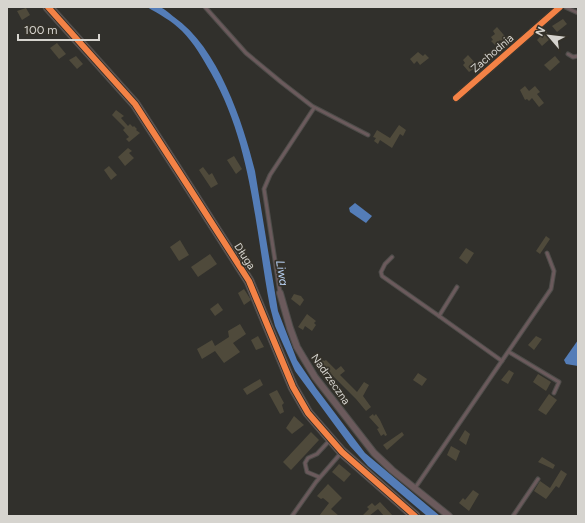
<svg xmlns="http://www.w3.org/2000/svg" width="585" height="523" font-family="Figtree,sans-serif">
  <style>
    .water { fill: #547db8 }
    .building { fill: #4f4a3b }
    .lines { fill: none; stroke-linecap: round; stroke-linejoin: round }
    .lane-casing { stroke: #4e4d4a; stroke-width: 5 }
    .street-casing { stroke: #4e4d4a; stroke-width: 8 }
    .secondary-casing { stroke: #4e4d4a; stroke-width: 11 }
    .lane { stroke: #6b5a5c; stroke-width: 3 }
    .street { stroke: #6b5a5c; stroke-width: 6 }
    .secondary { stroke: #786265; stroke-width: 9 }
    .cycleway-casing { stroke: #343129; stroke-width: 8 }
    .cycleway { stroke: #f48246; stroke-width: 6 }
    .labels { text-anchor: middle; stroke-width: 3.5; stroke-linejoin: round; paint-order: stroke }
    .street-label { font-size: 11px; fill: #d6d4cf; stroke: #343129 }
    .water-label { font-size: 12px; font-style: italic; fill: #b9d2f5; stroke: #343129 }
  </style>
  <rect width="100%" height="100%" fill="#31302c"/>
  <g class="water">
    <path d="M147 7C151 7 155 6 159 7 164 8 170 14 174 17 218 47 243 122 255 171L278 311 297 360 316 388 365 453 440 516H427L368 466 350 446 295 371 275 326 270 307C255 228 252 145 211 73 203 59 194 43 182 31 172 21 159 14 147 7Z"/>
    <polygon points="355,203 372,216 366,223 350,212 349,208"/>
    <polygon points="578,340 578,366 566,364 564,360"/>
  </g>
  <g class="building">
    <polygon points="26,8 30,15 22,20 17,11"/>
    <polygon points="563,19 567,24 557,32 552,26"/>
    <polygon points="497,27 509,41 504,45 500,40 495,45 491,41 493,40 491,37 495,34 493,31"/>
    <polygon points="546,31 551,38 542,46 537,40"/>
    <polygon points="57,43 66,54 59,59 50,48"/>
    <polygon points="418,52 423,56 425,54 429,58 420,65 417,61 414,64 410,59"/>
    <polygon points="468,55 478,66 469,72 463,65 465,63 463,60"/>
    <polygon points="76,56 83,64 77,69 69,60"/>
    <polygon points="555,56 560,62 550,71 544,65"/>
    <polygon points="525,86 529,91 535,86 540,92 537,94 544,103 539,107 532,98 529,101 527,99 525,100 520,90"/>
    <polygon points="116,110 124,116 121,118 128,126 130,124 133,127 134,126 137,129 136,130 140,133 129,142 126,139 129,137 123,130 125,128 112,115"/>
    <polygon points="399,125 406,130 403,136 400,134 392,148 380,140 378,144 374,141 376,138 373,137 377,130 390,138"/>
    <polygon points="128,148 132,151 129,153 134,158 125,166 118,157"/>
    <polygon points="234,156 242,169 236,174 227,160"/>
    <polygon points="109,166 117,175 111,180 104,170"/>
    <polygon points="203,167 209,175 212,173 218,184 211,188 199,170"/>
    <polygon points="546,236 550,239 540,254 536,251"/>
    <polygon points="180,240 189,255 179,261 170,247"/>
    <polygon points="466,248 474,253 467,264 459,258"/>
    <polygon points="210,254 217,264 198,277 191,267"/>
    <polygon points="244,289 251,300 244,305 238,293"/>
    <polygon points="294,294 301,296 304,300 300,306 291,299"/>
    <polygon points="218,303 223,310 215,316 210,309"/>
    <polygon points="307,314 316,321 314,323 316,325 312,331 305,326 303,330 298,327"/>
    <polygon points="240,324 246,334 233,343 240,352 224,363 215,351 202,359 197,349 212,340 215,346 229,337 228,331"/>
    <polygon points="258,336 264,347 256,350 251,340"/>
    <polygon points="536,336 542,339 534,350 528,345"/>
    <polygon points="323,360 324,361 326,360 336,370 341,366 345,371 340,375 357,392 364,382 369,385 363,396 371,407 366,411 356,399 325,368 320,370 316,365"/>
    <polygon points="509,370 514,373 508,384 501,380"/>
    <polygon points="418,373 427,379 422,386 413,380"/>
    <polygon points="538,374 551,382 546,391 533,382"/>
    <polygon points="260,379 263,385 247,395 243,389"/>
    <polygon points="277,390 284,403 282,405 284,412 280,414 269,394"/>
    <polygon points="549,394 557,400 546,415 538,410"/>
    <polygon points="373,414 374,416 376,414 380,420 387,435 385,436 384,434 381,436 377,429 379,428 369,417"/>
    <polygon points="294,416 304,425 292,434 286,428"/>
    <polygon points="465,430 470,434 466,445 459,440"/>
    <polygon points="311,432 319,440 291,470 283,462"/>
    <polygon points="402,432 404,435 387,450 383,445"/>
    <polygon points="451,446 460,451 456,461 447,455"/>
    <polygon points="542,457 555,465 553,469 538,462"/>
    <polygon points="339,464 351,474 344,482 332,472"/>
    <polygon points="561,470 567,474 559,488 556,486 546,499 534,491 540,481 550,488"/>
    <polygon points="328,484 342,498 331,509 339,516 319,516 329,503 323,498 321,499 317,496"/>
    <polygon points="473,490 479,494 469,511 459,503 463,498 465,500"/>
    <polygon points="380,502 393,516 384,516 378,509 369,516 362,516 369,509 367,507 372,503 375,506"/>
  </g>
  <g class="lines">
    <g class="lane-casing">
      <g id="lane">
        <polyline points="205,7 246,53 281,82 312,106 368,135"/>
        <polyline points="565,7 578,13"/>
        <polyline points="568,54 573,57 578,56"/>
        <polyline points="392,257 385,264 381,272 382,276 439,316"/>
        <polyline points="457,287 439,316 502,361"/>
        <polyline points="280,293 264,189 270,175 314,108"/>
        <polyline points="509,352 559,382 554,393"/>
        <polyline points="319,477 307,472 305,463 308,458 317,454 330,440"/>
        <polyline points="415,488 551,289 554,271 547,253"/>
        <polyline points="292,516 316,482 341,453"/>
        <polyline points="513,516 538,479"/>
      </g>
    </g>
    <g class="street-casing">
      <g id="street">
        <polyline points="456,98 560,7"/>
        <polyline points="280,293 290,328 297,347 315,377 374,453 392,470 449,516"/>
      </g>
    </g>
    <g class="secondary-casing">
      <polyline id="secondary" points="48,7 135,104 190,189 249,281 293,387 308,413 342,452 415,516"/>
    </g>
    <use href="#lane" class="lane"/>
    <use href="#street" class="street"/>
    <use href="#secondary" class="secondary"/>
    <g class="cycleway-casing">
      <g id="cycleway">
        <polyline points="48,7 135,104 190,189 249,281 293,387 308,413 342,452 415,516"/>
        <polyline points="456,98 560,7"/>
      </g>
    </g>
    <use href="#cycleway" class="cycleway"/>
  </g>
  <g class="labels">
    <g class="street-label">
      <text transform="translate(492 53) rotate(-41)" y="4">Zachodnia</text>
      <text transform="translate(245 256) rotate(57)" y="4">Długa</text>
      <text transform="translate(331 379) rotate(55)" y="4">Nadrzeczna</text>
    </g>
    <g class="water-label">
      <text transform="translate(282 273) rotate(81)" y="4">Liwa</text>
    </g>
  </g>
  <rect width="585" height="523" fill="none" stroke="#d6d4cf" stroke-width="16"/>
  <g transform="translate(549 36) rotate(298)" stroke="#343129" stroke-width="3" paint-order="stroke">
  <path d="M0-3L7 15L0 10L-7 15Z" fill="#d6d4cf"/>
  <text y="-6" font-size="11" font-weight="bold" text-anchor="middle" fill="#d6d4cf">N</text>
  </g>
  <path d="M18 34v6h81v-6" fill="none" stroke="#d6d4cf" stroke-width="2"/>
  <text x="24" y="34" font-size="12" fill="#d6d4cf" stroke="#343129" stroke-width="3" paint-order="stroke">100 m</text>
</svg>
